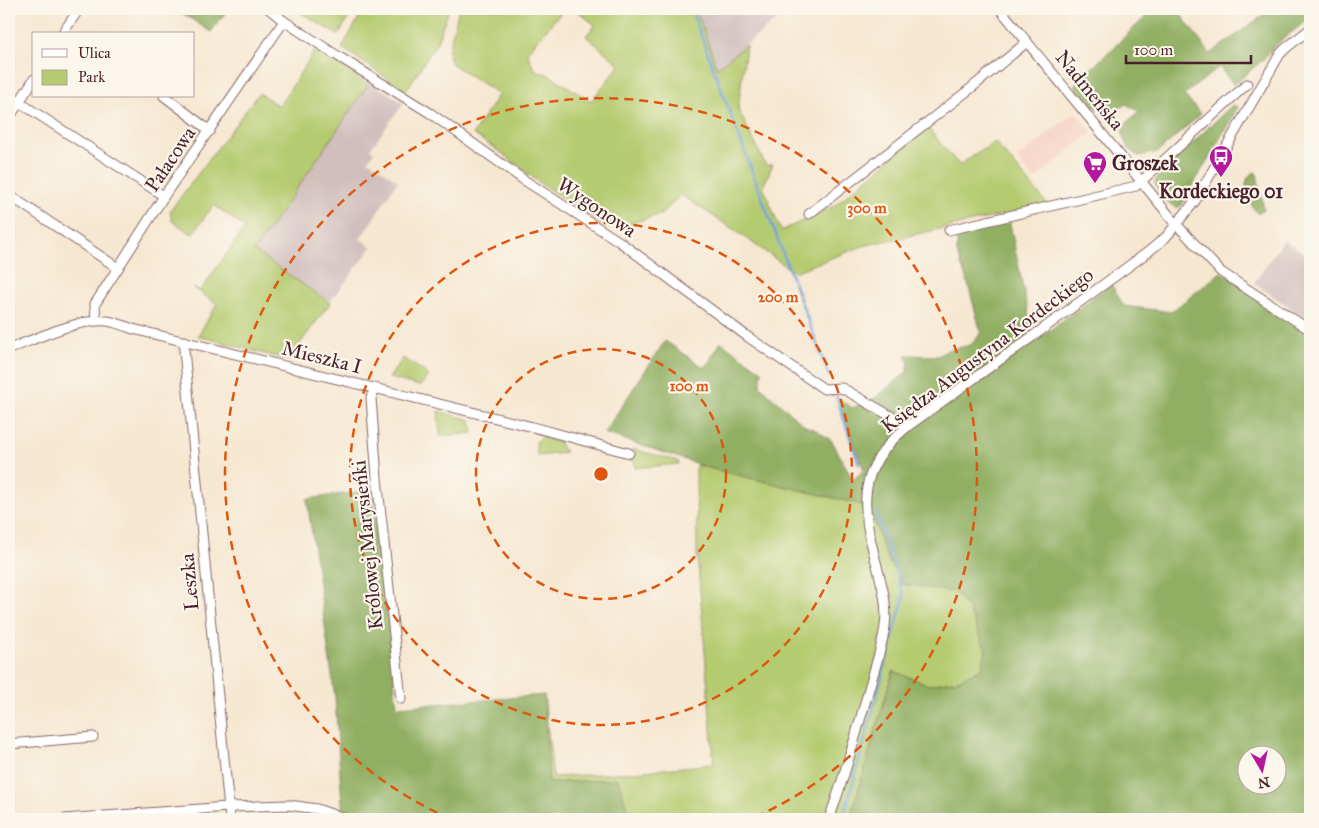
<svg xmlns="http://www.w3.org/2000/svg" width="1319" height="828" font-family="'IM FELL Great Primer',serif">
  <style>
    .built { fill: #f6d2c4 }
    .industrial { fill: #d1bfbe }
    .green { fill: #b5cb6f; stroke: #80754d }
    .forest { fill: #90af62; stroke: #6d6746; fill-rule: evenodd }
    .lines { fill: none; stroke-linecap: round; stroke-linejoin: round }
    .stream { stroke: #71a1db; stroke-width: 2.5 }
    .minor-casing { stroke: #866565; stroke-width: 11 }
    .minor { stroke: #fff; stroke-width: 9 }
    .ring { fill: none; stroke: #e0560e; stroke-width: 2.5; stroke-dasharray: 9 6 }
    .labels { text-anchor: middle; stroke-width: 4.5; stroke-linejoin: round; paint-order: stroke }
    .street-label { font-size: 20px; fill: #4a1f2b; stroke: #fbf7ec }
    .poi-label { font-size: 20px; font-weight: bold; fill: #4a1f2b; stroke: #fbf7ec; text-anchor: start }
    .centre { fill: #e0560e; stroke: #fbf7ec; stroke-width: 2.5 }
    .ring-label { font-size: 15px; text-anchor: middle; font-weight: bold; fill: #e0560e; stroke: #fbf7ec; stroke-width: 4.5; stroke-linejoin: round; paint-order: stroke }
  </style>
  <rect width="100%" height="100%" fill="#fbf7ec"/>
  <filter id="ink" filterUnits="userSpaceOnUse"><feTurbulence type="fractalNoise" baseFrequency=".02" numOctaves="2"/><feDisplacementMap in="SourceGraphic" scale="10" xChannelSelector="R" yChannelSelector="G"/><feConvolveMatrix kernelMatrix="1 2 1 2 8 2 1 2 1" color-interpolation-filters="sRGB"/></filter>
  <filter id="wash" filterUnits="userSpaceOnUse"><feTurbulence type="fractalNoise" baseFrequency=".0096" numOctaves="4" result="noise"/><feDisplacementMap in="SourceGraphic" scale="20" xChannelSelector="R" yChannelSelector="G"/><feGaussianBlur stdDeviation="1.12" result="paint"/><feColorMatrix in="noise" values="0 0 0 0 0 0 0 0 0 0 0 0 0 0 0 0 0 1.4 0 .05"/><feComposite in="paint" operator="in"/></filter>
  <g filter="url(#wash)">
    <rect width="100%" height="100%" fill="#f6e7d1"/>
    <polygon class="built" points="1075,112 1092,132 1034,180 1017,159"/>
    <g class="industrial">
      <polygon points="696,9 790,9 717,68"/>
      <polygon points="370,82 404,103 370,149 374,152 368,160 398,181 360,239 372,247 330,302 254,251"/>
      <polygon points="1284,240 1310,257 1310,321 1254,283"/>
    </g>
    <g class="green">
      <polygon points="299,9 354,9 338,35 298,11"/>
      <polygon points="364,9 449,9 436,44 406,91 342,48"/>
      <polygon points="459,9 564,9 527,52 534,69 551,76 591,101 620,65 586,36 595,25 575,9 696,9 717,68 746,45 738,109 766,166 773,164 763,187 781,231 834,206 928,128 959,165 995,142 1048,205 863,246 794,272 733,229 681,195 662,214 622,226 605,222 601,223 541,184 499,151 473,134 499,94 452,64 448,52"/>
      <polygon points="316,49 368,85 254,251 330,303 288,360 198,336 217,304 193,287 200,291 245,228 214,205 192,234 172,221 170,211 259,93 279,106"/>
      <polygon points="403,358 422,370 429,376 420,386 389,378"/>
      <polygon points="438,411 471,420 473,433 440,436"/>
      <polygon points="542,437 559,442 565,453 537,456 536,442"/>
      <polygon points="633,449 678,461 679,464 635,468"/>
      <path d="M696 465 859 504C877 517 875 525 882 545 887 558 895 571 902 584L954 592 968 608 986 650 982 668 958 680 929 685 893 671 850 819H630L618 779 549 783 544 695 553 777 634 772 714 764 697 553Z"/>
    </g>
    <g class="forest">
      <polygon points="176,9 228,9 211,32"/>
      <polygon points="1154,9 1180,9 1178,11 1210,54 1272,9 1310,9 1310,18 1273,47 1269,54 1234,85 1219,67 1184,95 1201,114 1158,152 1138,156 1129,149 1122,132 1129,120 1140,112 1126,104 1113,112 1093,107 1074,85"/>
      <path d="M1232 105 1238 107 1181 206 1176 208C1170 205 1155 189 1155 183 1155 180 1157 178 1158 176Z"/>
      <path d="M1255 172 1257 174 1264 209 1258 214C1249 205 1238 179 1255 172Z"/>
      <path d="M1009 219 1034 342 1111 284 1124 306 1171 312 1221 272 1310 330V819H850L893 671 929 685 958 680 982 668 986 650 968 608 954 592 902 584C895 571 887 558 882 545 875 525 877 517 859 504L716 470 604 433 665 341 705 368 721 342 762 371 760 386 805 426 818 431 832 441 853 480 864 470 836 396 852 408 874 399 907 372 909 364 906 355 938 356 948 350 971 345 981 333 968 284 957 254V232ZM1246 756H1276V786H1246Z"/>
      <polygon points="373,490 397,707 544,695 549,783 618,779 630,819 343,818 335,697 307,499"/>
    </g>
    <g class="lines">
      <g class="stream">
        <polyline points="691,9 829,376"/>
        <polyline points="836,396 859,464"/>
        <polyline points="843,819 904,596 876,513"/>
      </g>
    </g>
  </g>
  <g filter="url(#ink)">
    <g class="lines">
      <g class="minor-casing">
        <g id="minor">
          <polyline points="269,9 284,21 336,55 430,113 524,180 620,242 748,337 824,389 842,388 908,426"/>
          <polyline points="1000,9 1177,225 1221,272 1310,330"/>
          <polyline points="62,34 79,9"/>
          <polyline points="164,96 210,131"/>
          <polyline points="19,102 164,196"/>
          <polyline points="9,118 34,79"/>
          <polyline points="9,195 118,268"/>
          <polyline points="809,214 970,89 1027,42"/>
          <polyline points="949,230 1136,186 1247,84"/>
          <polyline points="96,321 95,304 164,196 284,21"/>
          <polyline points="185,341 184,350 230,819"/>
          <path d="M9 349C38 338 76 319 107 321 115 322 125 326 133 329L529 426 629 453"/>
          <polyline points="375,388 371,398 377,478 401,699"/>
          <polyline points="9,744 93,737"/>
          <polyline points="64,819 228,807 289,805 317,809 345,819"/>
          <path d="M829 819C844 779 855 737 867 696 873 673 882 649 885 626 888 605 882 586 877 566 861 506 855 469 908 426L1040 331 1148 252 1166 237 1195 201 1280 54 1286 48 1310 29"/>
        </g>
      </g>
      <use href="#minor" class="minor"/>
    </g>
  </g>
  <g class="ring">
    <circle cx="601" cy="474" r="125"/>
    <circle cx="601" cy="474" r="251"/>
    <path d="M451 819A376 376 0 1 1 751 819"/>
  </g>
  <defs>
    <g id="bus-pin" transform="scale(1.25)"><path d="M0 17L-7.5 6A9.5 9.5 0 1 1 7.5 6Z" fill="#b5179e" stroke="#fbf7ec"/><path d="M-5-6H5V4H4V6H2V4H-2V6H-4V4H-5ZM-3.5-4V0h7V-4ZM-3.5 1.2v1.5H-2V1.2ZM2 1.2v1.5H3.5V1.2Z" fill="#fff"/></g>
    <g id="supermarket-pin" transform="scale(1.25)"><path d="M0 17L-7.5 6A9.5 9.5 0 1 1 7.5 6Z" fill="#b5179e" stroke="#fbf7ec"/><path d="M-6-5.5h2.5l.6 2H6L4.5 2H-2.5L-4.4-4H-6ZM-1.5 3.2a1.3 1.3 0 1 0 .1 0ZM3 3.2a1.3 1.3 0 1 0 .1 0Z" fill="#fff"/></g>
  </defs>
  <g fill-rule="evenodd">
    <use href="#bus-pin" x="1221" y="157"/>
    <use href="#supermarket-pin" x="1095" y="163"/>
  </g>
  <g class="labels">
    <g class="street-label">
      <text transform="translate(1090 90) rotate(51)" y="7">Nadmeńska</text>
      <text transform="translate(170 159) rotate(-56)" y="7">Pałacowa</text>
      <text transform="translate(597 207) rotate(34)" y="7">Wygonowa</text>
      <text transform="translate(987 350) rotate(-37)" y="7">Księdza Augustyna Kordeckiego</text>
      <text transform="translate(322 357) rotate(14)" y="7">Mieszka I</text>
      <text transform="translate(367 545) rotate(-96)" y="7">Królowej Marysieńki</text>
      <text transform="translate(189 582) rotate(-95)" y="7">Leszka</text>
    </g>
    <g class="poi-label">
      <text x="1112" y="170">Groszek</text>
      <text x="1221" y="198" text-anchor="middle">Kordeckiego 01</text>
    </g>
  </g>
  <circle cx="601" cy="474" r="8" class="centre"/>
  <g class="ring-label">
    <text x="867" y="213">300 m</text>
    <text x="778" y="302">200 m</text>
    <text x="689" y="391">100 m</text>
  </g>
  <rect width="1319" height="828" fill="none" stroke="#fbf7ec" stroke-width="30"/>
  <rect x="32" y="32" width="162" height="65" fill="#fbf7ec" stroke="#b4a19f"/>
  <rect x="42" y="49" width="25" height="8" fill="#ffffff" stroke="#b4a19f"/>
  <text x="78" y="58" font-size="15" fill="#4a1f2b">Ulica</text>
  <rect x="42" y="70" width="25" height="15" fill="#b5cb6f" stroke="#b4a19f"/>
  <text x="78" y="82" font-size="15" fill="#4a1f2b">Park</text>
  <g transform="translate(1262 770) rotate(171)"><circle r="24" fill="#fbf7ec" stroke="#b4a19f"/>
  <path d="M0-4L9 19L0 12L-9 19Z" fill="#b5179e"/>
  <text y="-8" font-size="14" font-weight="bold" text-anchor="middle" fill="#4a1f2b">N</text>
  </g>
  <path d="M1126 55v8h125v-8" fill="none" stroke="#4a1f2b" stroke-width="2.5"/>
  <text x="1134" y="55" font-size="15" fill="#4a1f2b" stroke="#fbf7ec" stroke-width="4" paint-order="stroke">100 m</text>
</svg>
